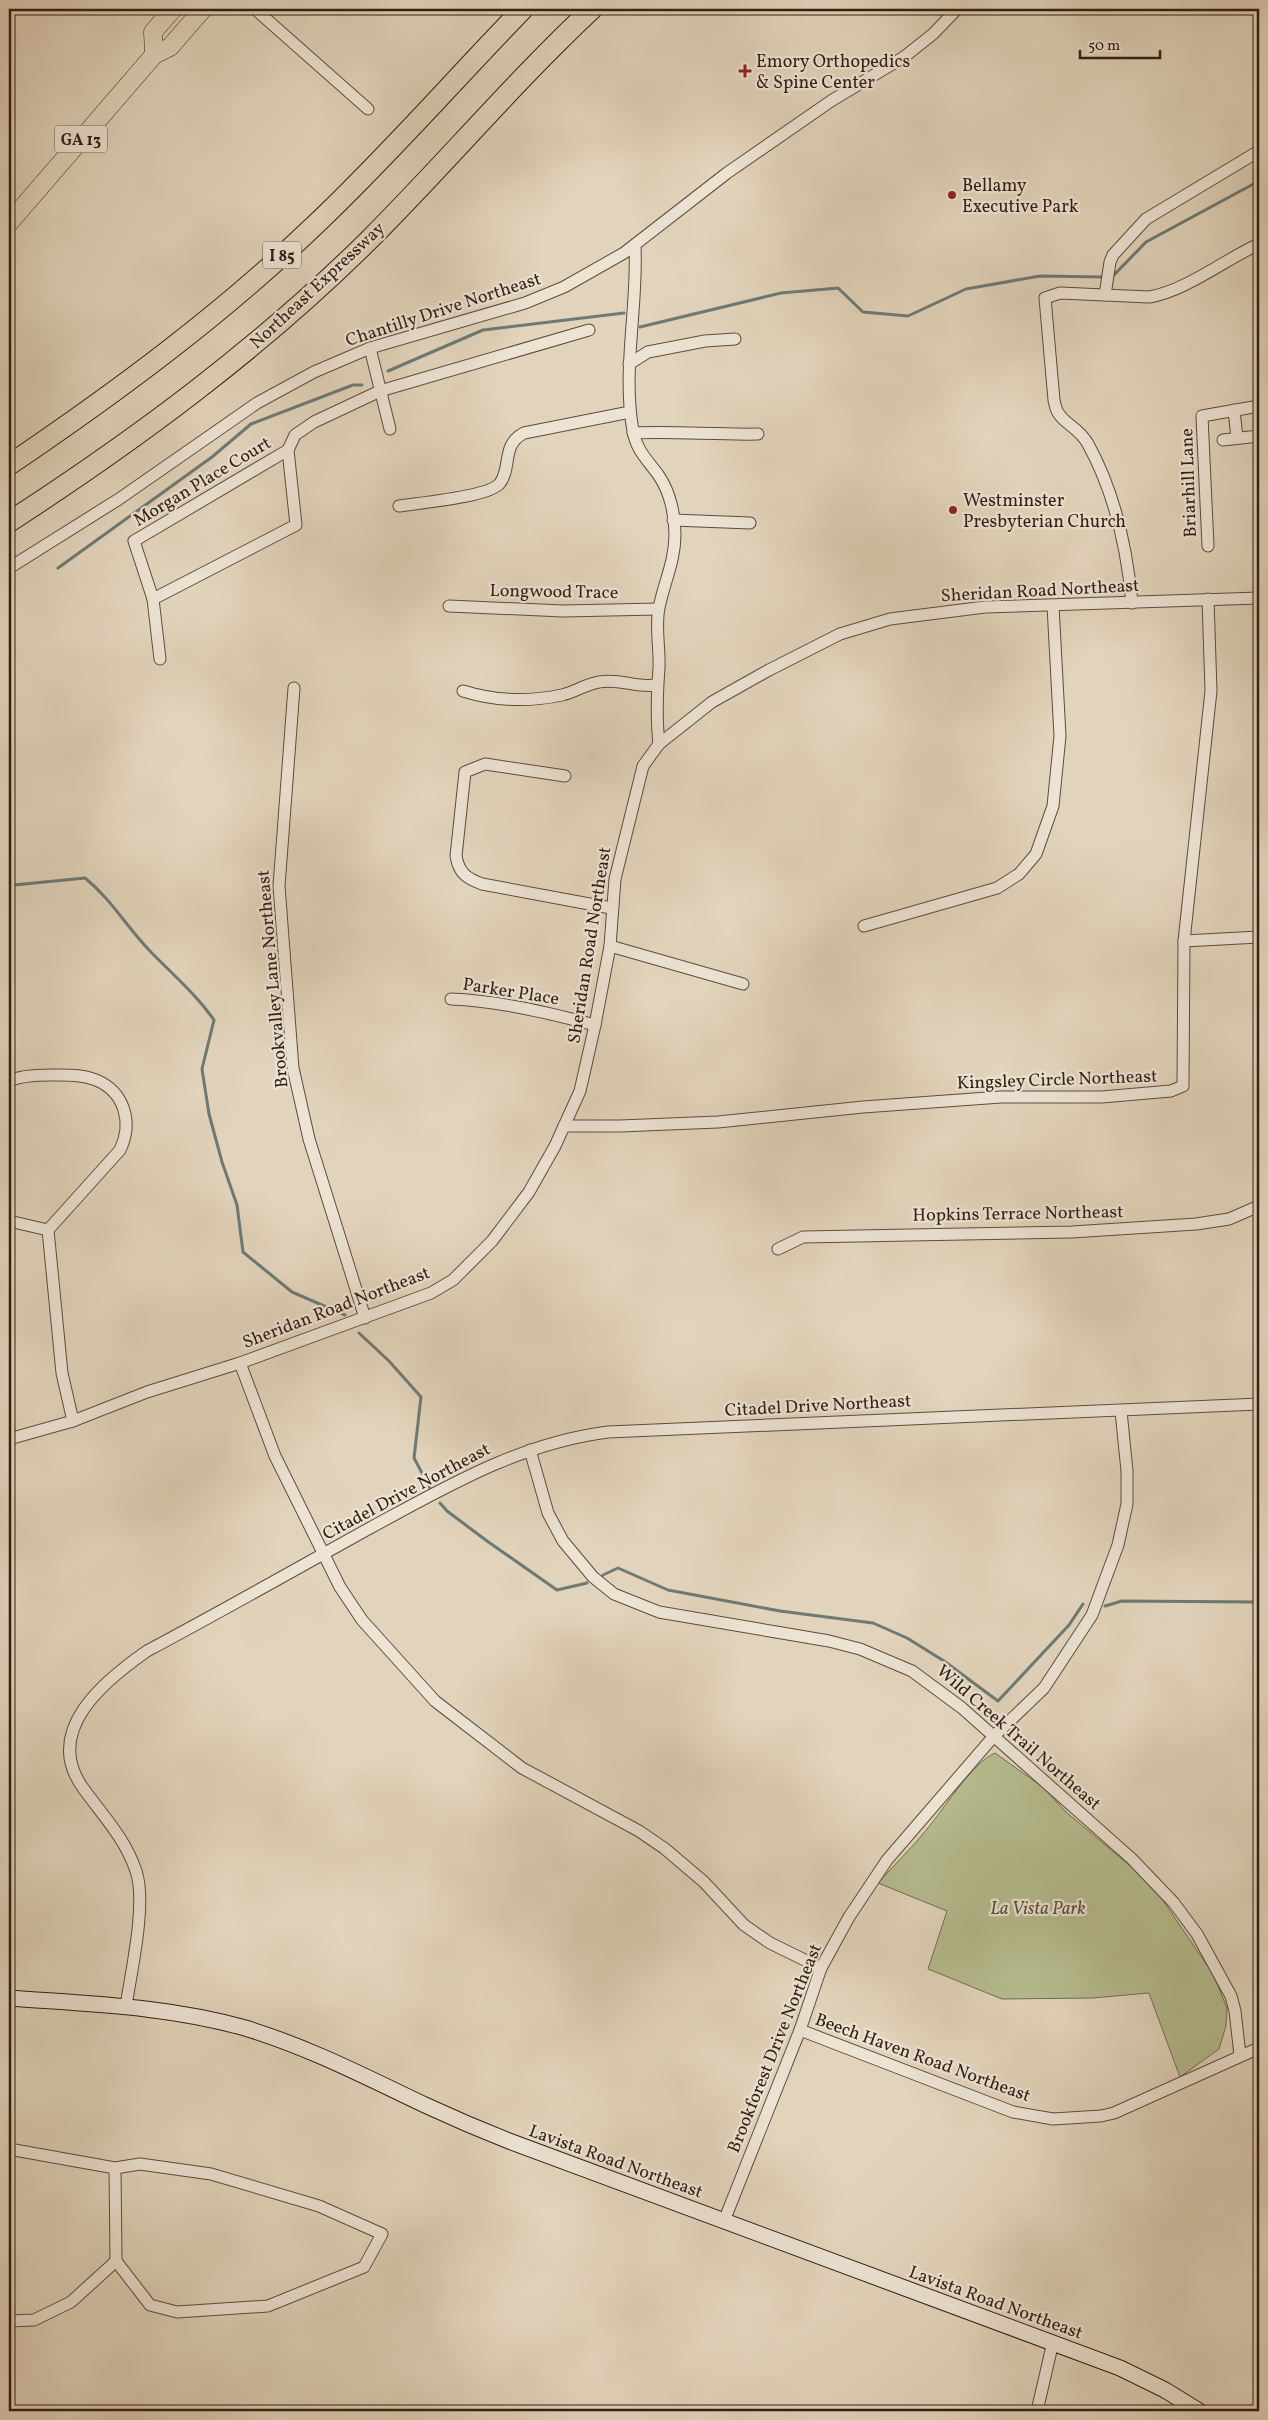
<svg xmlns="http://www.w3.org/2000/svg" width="1268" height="2420" font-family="Vollkorn,serif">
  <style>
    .green { fill: #b5bc8f; stroke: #726d52 }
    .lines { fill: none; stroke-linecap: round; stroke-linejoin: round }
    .stream { stroke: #6d7a75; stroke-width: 3 }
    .street-casing { stroke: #5c4c3e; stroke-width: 13 }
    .secondary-casing { stroke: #301e14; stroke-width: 17 }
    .primary-casing { stroke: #301e14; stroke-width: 19 }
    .highway-casing { stroke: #301e14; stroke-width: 22 }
    .street { stroke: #ece3d3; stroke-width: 11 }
    .secondary { stroke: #ece3d3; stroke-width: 15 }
    .primary { stroke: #e2d4bc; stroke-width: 18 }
    .highway { stroke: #e2d4bc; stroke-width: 20 }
    .poi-dot { fill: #8f2418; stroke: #ece3d3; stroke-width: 2 }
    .labels { text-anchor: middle; stroke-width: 4.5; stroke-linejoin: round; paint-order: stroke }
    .shield { fill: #ece3d3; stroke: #68594d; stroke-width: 1 }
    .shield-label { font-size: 16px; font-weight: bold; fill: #301e14 }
    .poi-label { font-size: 18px; fill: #301e14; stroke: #ece3d3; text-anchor: start }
    .street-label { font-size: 18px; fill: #301e14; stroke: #ece3d3 }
    .park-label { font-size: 18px; font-style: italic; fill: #584d39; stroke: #ece3d3 }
  </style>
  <rect width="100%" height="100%" fill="#e2d4bc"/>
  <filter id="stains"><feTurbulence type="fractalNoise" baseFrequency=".004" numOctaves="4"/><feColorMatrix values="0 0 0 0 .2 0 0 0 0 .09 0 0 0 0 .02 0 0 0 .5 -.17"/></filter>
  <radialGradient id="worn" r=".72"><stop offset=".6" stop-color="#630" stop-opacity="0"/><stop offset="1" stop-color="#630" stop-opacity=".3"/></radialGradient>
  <path class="green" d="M995 1753 1044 1788 1066 1812 1141 1875 1156 1890 1213 1974 1227 2008 1226 2026 1219 2049 1180 2077 1149 1993 1092 1998 1002 1999 928 1969 947 1911 878 1883C894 1865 912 1848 927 1829 944 1809 972 1763 995 1753Z"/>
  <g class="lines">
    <g class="stream">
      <polyline points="1113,276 1146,242 1259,181"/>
      <polyline points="640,327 781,293 838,288 863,312 908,316 966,289 1040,276 1103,277"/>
      <polyline points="388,371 483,330 624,313"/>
      <polyline points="58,568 212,457 251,424 353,385 362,385"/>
      <path d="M14 885 85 878C111 899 126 926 149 950 171 973 195 993 214 1020L202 1069 209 1114 222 1162 237 1205 243 1252 292 1292 345 1315"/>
      <polyline points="359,1333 389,1361 421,1397 414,1458 430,1488"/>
      <polyline points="440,1503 447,1511 487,1541 557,1590 587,1583"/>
      <polyline points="603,1575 618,1568 668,1590 780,1611 873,1623 907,1638 944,1661 998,1701 1069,1625 1083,1604"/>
      <polyline points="1105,1606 1122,1601 1259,1602"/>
    </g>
    <g class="street-casing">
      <g id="street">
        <polyline points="255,9 368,109"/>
        <path d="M635 246C638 307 622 370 633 431 637 452 648 460 659 476 670 492 675 515 675 534 675 562 664 582 659 608 655 627 660 649 659 668 657 694 656 718 659 744"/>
        <polyline points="1105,295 1110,262 1113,255 1146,219 1259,151"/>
        <polyline points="370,348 390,429"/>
        <polyline points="629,364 648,352 705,341 735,339"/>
        <polyline points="1234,410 1237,438"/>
        <path d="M633 433C675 431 716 435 758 434"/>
        <polyline points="1223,440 1259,436"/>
        <path d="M399 506C418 503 490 497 500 483 512 467 501 445 524 433L630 412"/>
        <polyline points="673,520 750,523"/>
        <polyline points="1208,546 1202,416 1259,406"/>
        <polyline points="9,568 119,499 257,403 314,372 370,348 525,303 564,287 624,253 727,173 831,101 904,57 933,34 957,9"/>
        <polyline points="153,599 296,525 288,450 295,435 314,422 380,391 589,330"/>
        <path d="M1132 603C1127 548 1115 493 1088 444 1079 428 1066 425 1059 414 1056 411 1055 404 1054 400L1045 298 1060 293 1149 297C1185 291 1223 261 1257 245L1259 247"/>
        <polyline points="449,606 563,611 658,609"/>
        <polyline points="160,659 153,599 134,541 288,450"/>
        <polyline points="294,688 279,886 293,1068 309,1139 365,1318"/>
        <path d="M463 691C495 701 529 702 562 695 575 692 586 684 599 682 619 678 637 688 656 685"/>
        <path d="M565 776 485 764 465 772 456 856C459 873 466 878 482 884L611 908"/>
        <polyline points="864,926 997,888 1019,874 1036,854 1053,806 1060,736 1053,606"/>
        <polyline points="1184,941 1259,937"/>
        <polyline points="610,946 743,984"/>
        <path d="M451 999C500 1001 548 1013 595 1025"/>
        <path d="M9 1081C20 1076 37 1075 50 1075 65 1075 81 1074 96 1080 125 1092 133 1123 120 1150L48 1230 9 1221"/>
        <polyline points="564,1126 620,1126 718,1122 863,1107 1001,1097 1102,1097 1171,1091 1183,1086 1184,941 1211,691 1208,599"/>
        <polyline points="48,1230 62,1373 73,1421"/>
        <polyline points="778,1249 803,1237 1072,1232 1196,1224 1229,1219 1259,1206"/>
        <polyline points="240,1363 275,1456 340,1587 362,1620 435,1701 522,1768 639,1831 664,1848 704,1882 744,1925 770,1943 821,1968"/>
        <polyline points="9,1439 73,1421 147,1392 240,1363 431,1293 453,1280 492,1241 529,1192 555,1146 580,1091 595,1025 610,946 615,879 643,766 659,744 712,702 769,670 840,634 890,619 985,607 1259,598"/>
        <polyline points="530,1450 548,1513 563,1541 593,1577 614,1594 659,1612 829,1641 860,1649 912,1671 962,1708 1132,1859 1174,1903 1197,1934 1231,1996 1235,2011 1240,2055"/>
        <path d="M126 2006C131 1972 147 1903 136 1871 125 1838 103 1816 83 1788 42 1731 104 1681 147 1651 222 1611 296 1569 370 1528 446 1487 520 1443 608 1432L1259 1404"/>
        <polyline points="800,2030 1013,2112 1053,2119 1101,2116 1114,2113 1259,2048"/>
        <polyline points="9,2149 115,2168 140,2164 211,2174 319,2206 382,2234 364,2267 268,2306 177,2312 150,2305 116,2261 115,2168"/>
        <polyline points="724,2221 800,2030 821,1968 849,1917 887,1860 994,1736 1044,1688 1092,1615 1118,1545 1127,1504 1127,1471 1121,1411"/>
        <polyline points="9,2321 34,2320 71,2302 116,2261"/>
        <polyline points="1037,2411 1053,2342"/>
      </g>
    </g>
    <g class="secondary-casing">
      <path id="secondary" d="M9 1998C88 2004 168 2006 245 2028 308 2047 366 2077 425 2105 453 2118 481 2130 509 2141L1120 2368 1165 2390 1199 2411"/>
    </g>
    <g class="primary-casing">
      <g id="primary">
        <polyline points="154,55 153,32 173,9"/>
        <polyline points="9,223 154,55 170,47 203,9"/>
      </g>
    </g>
    <g class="highway-casing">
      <g id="highway">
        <path d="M9 465C117 392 221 315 315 225 388 156 453 81 523 9"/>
        <path d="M9 522C137 439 260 348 369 240 445 164 514 82 592 9"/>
      </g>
    </g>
    <use href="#street" class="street"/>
    <use href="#secondary" class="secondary"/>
    <use href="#primary" class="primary"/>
    <use href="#highway" class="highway"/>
  </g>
  <g class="poi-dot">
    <path d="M742.5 63.5h5v5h5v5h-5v5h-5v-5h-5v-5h5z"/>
    <circle cx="952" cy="195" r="5"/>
    <circle cx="953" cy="510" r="5"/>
  </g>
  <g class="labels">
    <g class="shield">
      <rect x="55" y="125.5" width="52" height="27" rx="4"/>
      <rect x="263" y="241.5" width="38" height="27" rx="4"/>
    </g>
    <g class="shield-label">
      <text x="81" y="145">GA 13</text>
      <text x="282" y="261">I 85</text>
    </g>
    <g class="poi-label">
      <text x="756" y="67">Emory Orthopedics<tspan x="756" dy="21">&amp; Spine Center</tspan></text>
      <text x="962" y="191">Bellamy<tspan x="962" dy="21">Executive Park</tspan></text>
      <text x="963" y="506">Westminster<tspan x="963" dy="21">Presbyterian Church</tspan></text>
    </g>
    <g class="street-label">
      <text transform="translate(317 285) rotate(-43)" y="6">Northeast Expressway</text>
      <text transform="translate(443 309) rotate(-18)" y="6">Chantilly Drive Northeast</text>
      <text transform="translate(202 481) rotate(-31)" y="6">Morgan Place Court</text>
      <text transform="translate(1188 483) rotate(-92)" y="6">Briarhill Lane</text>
      <text transform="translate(1040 590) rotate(-3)" y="6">Sheridan Road Northeast</text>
      <text transform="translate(554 591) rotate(1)" y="6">Longwood Trace</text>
      <text transform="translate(589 945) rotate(-81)" y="6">Sheridan Road Northeast</text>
      <text transform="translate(272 979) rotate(-95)" y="6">Brookvalley Lane Northeast</text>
      <text transform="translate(511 991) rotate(9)" y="6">Parker Place</text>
      <text transform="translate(1057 1079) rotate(-2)" y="6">Kingsley Circle Northeast</text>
      <text transform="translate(1018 1213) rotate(-1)" y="6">Hopkins Terrace Northeast</text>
      <text transform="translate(336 1307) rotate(-21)" y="6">Sheridan Road Northeast</text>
      <text transform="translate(818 1405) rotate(-3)" y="6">Citadel Drive Northeast</text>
      <text transform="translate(406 1491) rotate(-28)" y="6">Citadel Drive Northeast</text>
      <text transform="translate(1019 1737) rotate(41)" y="6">Wild Creek Trail Northeast</text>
      <text transform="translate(774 2048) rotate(-68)" y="6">Brookforest Drive Northeast</text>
      <text transform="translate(923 2057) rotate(20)" y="6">Beech Haven Road Northeast</text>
      <text transform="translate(616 2161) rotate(20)" y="6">Lavista Road Northeast</text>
      <text transform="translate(996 2302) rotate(20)" y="6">Lavista Road Northeast</text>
    </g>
    <g class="park-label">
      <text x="1038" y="1914">La Vista Park</text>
    </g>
  </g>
  <rect width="1268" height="2420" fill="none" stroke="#e2d4bc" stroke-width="30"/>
  <rect x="10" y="10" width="1248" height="2400" fill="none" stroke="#301e14" stroke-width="2.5"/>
  <rect x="15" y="15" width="1238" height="2390" fill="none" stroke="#301e14"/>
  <path d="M1080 50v8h80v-8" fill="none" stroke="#301e14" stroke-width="2.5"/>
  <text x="1088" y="50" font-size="15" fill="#301e14" stroke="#ece3d3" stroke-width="4" paint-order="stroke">50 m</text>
  <rect width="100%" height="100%" filter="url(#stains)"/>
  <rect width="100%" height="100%" fill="url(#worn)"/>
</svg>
